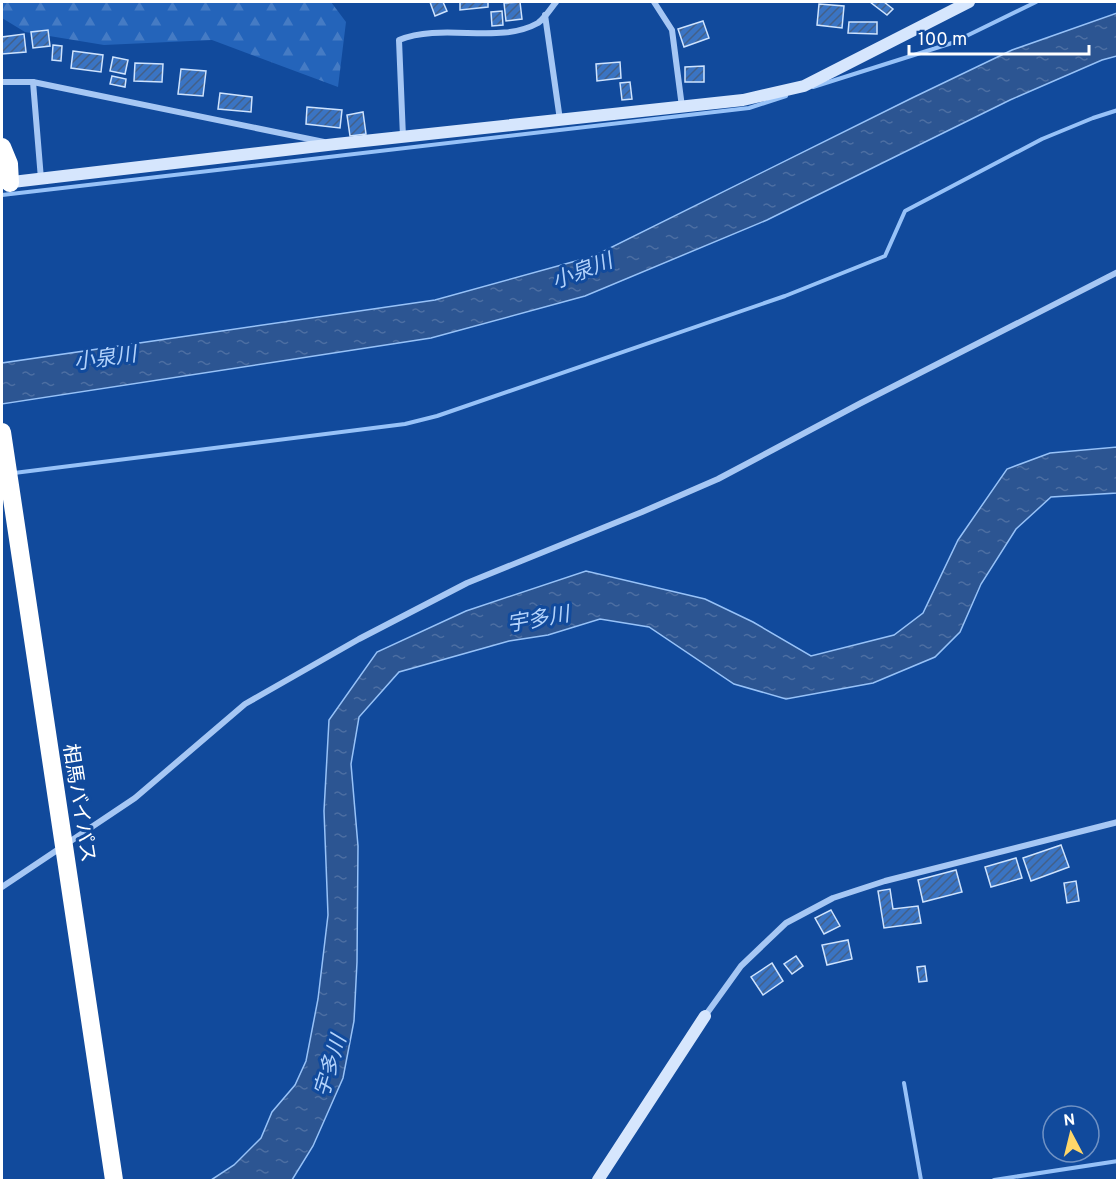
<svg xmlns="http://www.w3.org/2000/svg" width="1119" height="1182" font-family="Overpass,'Noto Sans JP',sans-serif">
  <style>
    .forest { fill: url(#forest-firs) }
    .water { fill: url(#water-ripples); stroke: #97c2f8; stroke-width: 1.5 }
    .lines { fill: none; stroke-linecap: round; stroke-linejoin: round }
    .stream { stroke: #97c2f8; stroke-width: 4 }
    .building { fill: url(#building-hatch); stroke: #cee3fe; stroke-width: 1.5 }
    .street { stroke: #a6c7f4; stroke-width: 6 }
    .secondary { stroke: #d6e6fd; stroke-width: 12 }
    .highway { stroke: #fff; stroke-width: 18 }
    .highway-bridge { stroke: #fff; stroke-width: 18 }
    .labels { text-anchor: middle; stroke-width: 6; stroke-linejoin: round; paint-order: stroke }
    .street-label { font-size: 20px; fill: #fff; stroke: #114a9c }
    .water-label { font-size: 21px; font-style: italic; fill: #b2d2fb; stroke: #114a9c }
  </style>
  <defs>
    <pattern id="forest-firs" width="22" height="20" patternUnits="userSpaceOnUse" patternTransform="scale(1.5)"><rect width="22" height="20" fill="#2464ba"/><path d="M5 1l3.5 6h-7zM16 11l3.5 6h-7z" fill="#457bc4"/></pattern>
    <pattern id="water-ripples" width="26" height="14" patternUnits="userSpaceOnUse" patternTransform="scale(1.5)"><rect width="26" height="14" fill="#2c5592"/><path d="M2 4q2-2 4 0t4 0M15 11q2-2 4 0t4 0" fill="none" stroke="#4c6ea2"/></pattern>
    <pattern id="building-hatch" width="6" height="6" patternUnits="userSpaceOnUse" patternTransform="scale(1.5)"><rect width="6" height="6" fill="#3a74c3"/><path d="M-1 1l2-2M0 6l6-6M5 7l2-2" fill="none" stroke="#436088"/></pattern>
  </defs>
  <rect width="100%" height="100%" fill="#114a9c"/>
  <polygon class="forest" points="2,2 331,2 346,22 338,87 212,40 104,45 25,32 2,18"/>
  <g class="water">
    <polygon points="1117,13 1117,56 1102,60 1010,100 767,220 585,296 431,338 2,404 2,363 435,300 594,256 912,98 1012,50"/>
    <polygon points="1117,447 1117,493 1051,497 1016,529 981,584 960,632 935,657 873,683 786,699 734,684 649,627 600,619 548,635 509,641 399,672 359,717 351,764 358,846 357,962 354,1021 343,1078 313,1146 292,1180 211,1180 234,1165 261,1138 272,1112 295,1085 306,1061 318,999 328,915 324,811 329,720 377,652 466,611 586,571 705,599 753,622 811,656 894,635 923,613 958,540 1007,469 1050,453"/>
  </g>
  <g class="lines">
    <g class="stream">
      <polyline points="813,87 952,43 1036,2"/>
      <polyline points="2,195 749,108 786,96"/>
      <polyline points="14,473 405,424 437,416 785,296 885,256 905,211 1042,139 1093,118 1118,110"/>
      <polyline points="904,1083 921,1180"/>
      <polyline points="994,1180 1118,1161"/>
    </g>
  </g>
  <g class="building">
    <polygon points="430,2 443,2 447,11 435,16"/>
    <polygon points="460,2 488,2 488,7 460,10"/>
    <polygon points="520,2 522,19 506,21 504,3"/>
    <polygon points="870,2 884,2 893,9 887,15"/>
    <polygon points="819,4 844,6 842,28 817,25"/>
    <polygon points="502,11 503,25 492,26 491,12"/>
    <polygon points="703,21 709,38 684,47 678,29"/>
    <polygon points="849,22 877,22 877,34 848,33"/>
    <polygon points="48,30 50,46 33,48 31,32"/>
    <polygon points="24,34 26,52 2,54 2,37"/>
    <polygon points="53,45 62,46 61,61 52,60"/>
    <polygon points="73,51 103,55 101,72 71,68"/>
    <polygon points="113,57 128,60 125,74 110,71"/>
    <polygon points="620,62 621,78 597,81 596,64"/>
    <polygon points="135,63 163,64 162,82 134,81"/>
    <polygon points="704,66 704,82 685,82 685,67"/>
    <polygon points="181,69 206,71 203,96 178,94"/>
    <polygon points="112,76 126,79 125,87 110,84"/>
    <polygon points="630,82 632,99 622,100 620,83"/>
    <polygon points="220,93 252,97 251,112 218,109"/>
    <polygon points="307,107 342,110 340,128 306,124"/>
    <polygon points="363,112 366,134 350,136 347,115"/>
    <polygon points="1061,845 1069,867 1031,881 1023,858"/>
    <polygon points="1016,858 1022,878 991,887 985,867"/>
    <polygon points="956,870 962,892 923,902 918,880"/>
    <polygon points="1076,881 1079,901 1067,903 1064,883"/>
    <polygon points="890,889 893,909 918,906 921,923 884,928 878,891"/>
    <polygon points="831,910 840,926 824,934 815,918"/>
    <polygon points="848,940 852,959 827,965 822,945"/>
    <polygon points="796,956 803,966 792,974 784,964"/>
    <polygon points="772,963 783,981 763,995 751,977"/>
    <polygon points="925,966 927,981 919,982 917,967"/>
  </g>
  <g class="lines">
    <g class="street">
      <polyline points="654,2 672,30 682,107"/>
      <polyline points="545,15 560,120"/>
      <polyline points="2,82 33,82 324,142"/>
      <polyline points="33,82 41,179"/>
      <path d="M403 137 399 40C443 22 499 45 538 23 545 18 551 8 556 2"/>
      <polyline points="2,887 135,798 245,704 359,639 467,583 642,512 718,479 861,403 1118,272"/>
      <polyline points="705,1016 741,966 786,923 833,898 885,881 1118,822"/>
    </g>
    <g class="secondary">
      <polyline points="4,183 336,144 743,100 804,86 969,2"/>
      <polyline points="598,1180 705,1016"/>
    </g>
    <polyline class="highway" points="2,147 9,164 10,183"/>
    <polyline class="highway-bridge" points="2,432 114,1180"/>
  </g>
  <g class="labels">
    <g class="street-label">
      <text transform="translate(80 803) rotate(81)" y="7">相馬バイパス</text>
    </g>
    <g class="water-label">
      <text transform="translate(582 271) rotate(-21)" y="7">小泉川</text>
      <text transform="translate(105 358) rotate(-8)" y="7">小泉川</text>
      <text transform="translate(538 619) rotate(-10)" y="7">宇多川</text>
      <text transform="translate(330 1066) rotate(-73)" y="7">宇多川</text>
    </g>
  </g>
  <rect width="1119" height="1182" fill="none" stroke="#ffffff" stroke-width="6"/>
  <g transform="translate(1071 1134) rotate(353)"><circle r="28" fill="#114a9c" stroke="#7092c4" stroke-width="1.5"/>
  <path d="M0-4.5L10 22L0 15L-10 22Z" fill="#ffd769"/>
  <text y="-9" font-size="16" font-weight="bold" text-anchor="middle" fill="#ffffff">N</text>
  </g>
  <path d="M909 45v9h180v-9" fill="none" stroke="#ffffff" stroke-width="3"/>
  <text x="918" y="45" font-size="18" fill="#ffffff" stroke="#114a9c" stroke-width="4.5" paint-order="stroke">100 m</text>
</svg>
